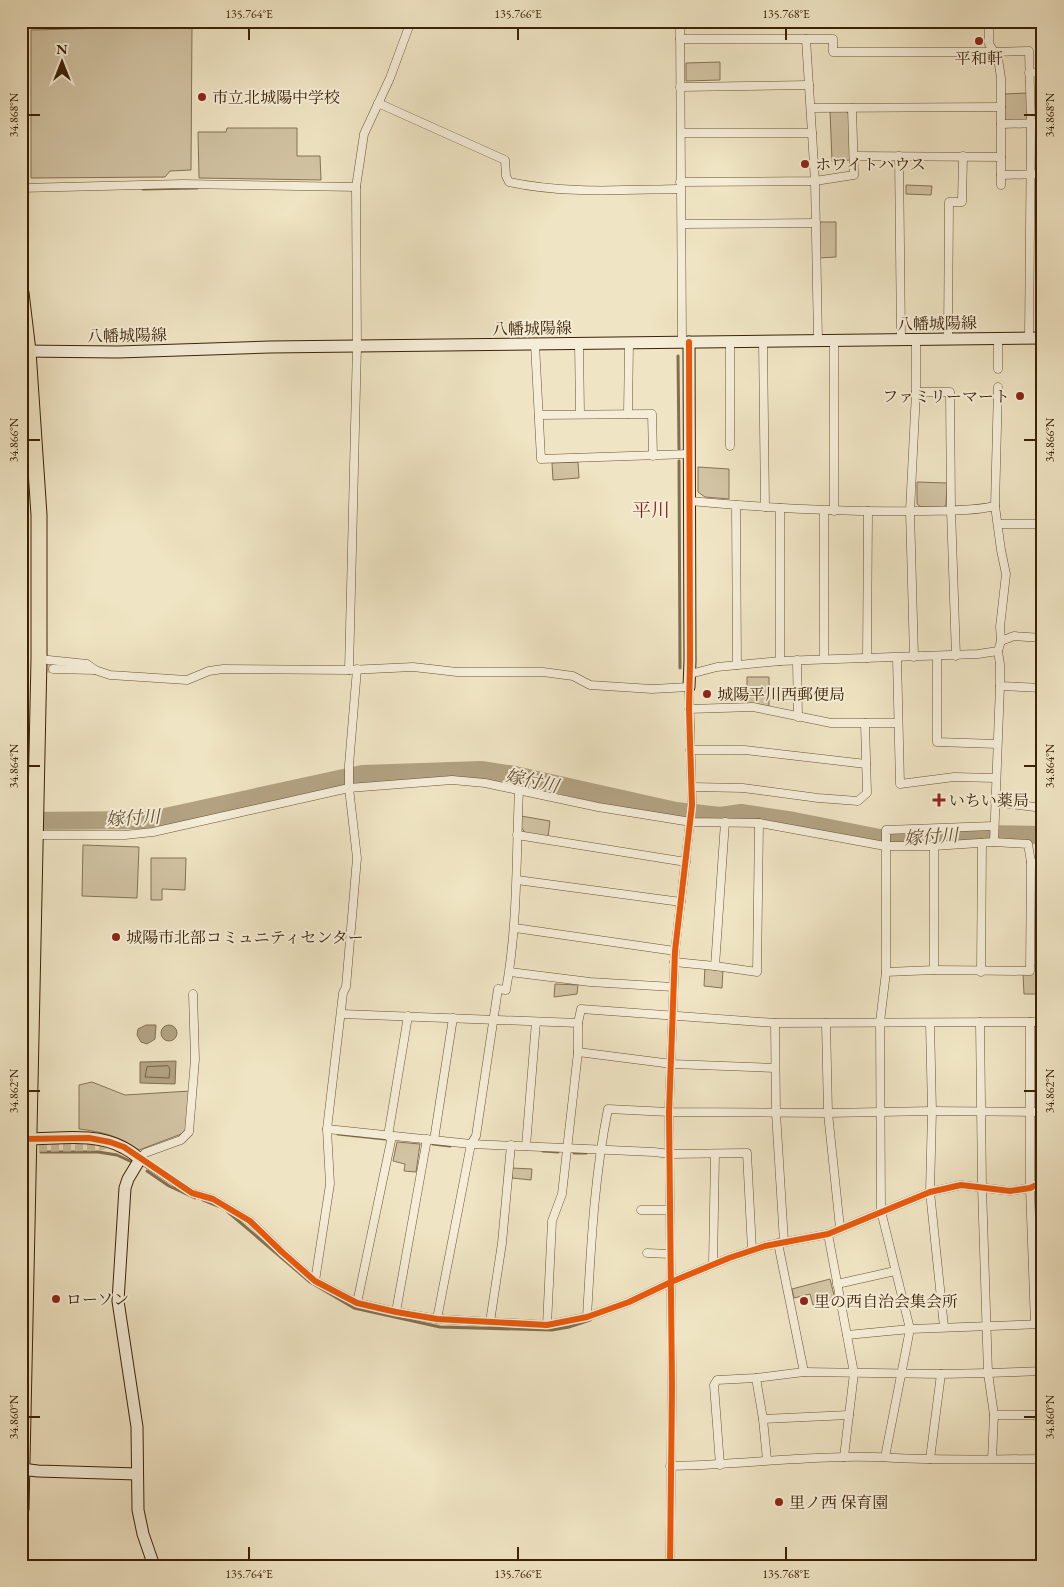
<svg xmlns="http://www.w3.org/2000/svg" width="1064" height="1587" font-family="'EB Garamond','Noto Serif JP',serif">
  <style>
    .green { fill: #d1c3a3; stroke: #867254 }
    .water { fill: #b2a282; stroke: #836f50 }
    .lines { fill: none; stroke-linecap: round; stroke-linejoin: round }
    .shore { stroke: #776243; stroke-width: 1 }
    .stream { stroke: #836f50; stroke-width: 3 }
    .river { stroke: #b2a282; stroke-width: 18 }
    .street-tunnel { stroke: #cbbd9d; stroke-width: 8; stroke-dasharray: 8 4; stroke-linecap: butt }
    .street-casing { stroke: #695234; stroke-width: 9 }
    .secondary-casing { stroke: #3c2204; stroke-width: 13 }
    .highway-casing { stroke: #3c2204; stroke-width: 17 }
    .street { stroke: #f5edd8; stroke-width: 8 }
    .secondary { stroke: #f5edd8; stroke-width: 11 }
    .highway { stroke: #efe4c3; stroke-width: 15 }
    .cycleway-casing { stroke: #f5edd8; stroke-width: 9 }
    .cycleway { stroke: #e8590c; stroke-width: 6 }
    .ticks { fill: none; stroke: #3c2204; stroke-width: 2 }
    .poi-dot { fill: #8f2418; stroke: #f5edd8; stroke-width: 2 }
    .labels { text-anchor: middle; stroke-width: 4; stroke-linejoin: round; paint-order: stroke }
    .poi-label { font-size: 16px; fill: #3c2204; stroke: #f5edd8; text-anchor: start }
    .street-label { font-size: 16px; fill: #3c2204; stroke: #f5edd8 }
    .water-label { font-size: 18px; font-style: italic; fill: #654f30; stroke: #f5edd8 }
    .quarter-label { font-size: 19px; fill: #7a1f14; stroke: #f5edd8 }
    .neatline { fill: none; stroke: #3c2204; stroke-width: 2 }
    .ticks-label { font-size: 12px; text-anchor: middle; fill: #3c2204 }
  </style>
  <rect width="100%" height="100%" fill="#efe4c3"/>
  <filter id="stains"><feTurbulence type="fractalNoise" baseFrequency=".004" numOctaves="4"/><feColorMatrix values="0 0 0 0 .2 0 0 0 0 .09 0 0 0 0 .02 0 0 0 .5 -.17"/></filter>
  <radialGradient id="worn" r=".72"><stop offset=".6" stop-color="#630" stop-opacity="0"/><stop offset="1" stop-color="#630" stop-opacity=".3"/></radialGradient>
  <g class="green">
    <polygon points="192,26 191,170 170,171 165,177 31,178 31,30"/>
    <polygon points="720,62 720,80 686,81 686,63"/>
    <polygon points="1028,93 1028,121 1005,121 1003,94"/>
    <polygon points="830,111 846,111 850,115 852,160 832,161"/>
    <polygon points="227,128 297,128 297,156 320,156 321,180 199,178 198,132 226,132"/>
    <polygon points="906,185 932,186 931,195 906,194"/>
    <polygon points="819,222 836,222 836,257 819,258"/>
    <polygon points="578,462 579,478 553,480 552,463"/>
    <polygon points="698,467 729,469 729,499 705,497 698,492"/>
    <polygon points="917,482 947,483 946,505 943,507 921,507 917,504"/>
    <polygon points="747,677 769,677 769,707 747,704"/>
    <polygon points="521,816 550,821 548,837 526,834 521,827"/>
    <polygon points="83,845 139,847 137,898 82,896"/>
    <polygon points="151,858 186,858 185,890 162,889 162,900 151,900"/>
    <polygon points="1032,965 1043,965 1043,994 1024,994 1023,974 1032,974"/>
    <polygon points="705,967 723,969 722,988 704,986"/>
    <polygon points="555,984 578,985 577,994 554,997"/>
    <path d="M92 1082 125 1095 190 1091 188 1124 184 1133 139 1150C120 1136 102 1132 79 1129V1085Z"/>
    <polygon points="397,1142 420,1144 416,1172 404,1171 405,1164 393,1161"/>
    <polygon points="512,1168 532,1169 531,1180 512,1178"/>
    <polygon points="830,1279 835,1299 813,1305 810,1294 794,1298 792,1289"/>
  </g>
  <g class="water">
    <polygon points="146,1025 156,1025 155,1039 147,1044 141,1042 137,1035 138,1029"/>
    <circle cx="169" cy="1033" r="8"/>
    <polygon points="176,1061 175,1084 140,1083 140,1062"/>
  </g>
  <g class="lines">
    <polygon class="shore" points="168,1066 170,1069 169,1078 145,1077 147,1067"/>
    <g class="stream">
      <polyline points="819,21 823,22"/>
      <polyline points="21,22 43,21"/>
      <polyline points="839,22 880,21"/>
      <polyline points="143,189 197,188"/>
      <polyline points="678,356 679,449"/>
      <polyline points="679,461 680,668"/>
      <polyline points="338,1134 385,1139"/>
      <polyline points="433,1144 450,1146"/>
      <polyline points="543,1151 558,1152"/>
      <polyline points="41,1152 98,1152 117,1155 132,1162"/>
      <polyline points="574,1153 586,1153"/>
      <polyline points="147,1171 169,1186 195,1198"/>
      <polyline points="203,1200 218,1206"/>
      <polyline points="228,1212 310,1282 354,1308 440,1327 552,1330 569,1327 590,1320"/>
    </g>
    <polyline class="river" points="21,821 151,820 362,774 481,770 515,775 676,811 720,816 741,813 794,821 890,840 981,834 1043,835"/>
    <g class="street-tunnel">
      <polyline points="21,667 53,669"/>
      <polyline points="27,1148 100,1147 110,1142"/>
    </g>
    <g class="street-casing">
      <g id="street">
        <polyline points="680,21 682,342"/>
        <polyline points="989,21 989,44 998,58 1001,78 1001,185"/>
        <polyline points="680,39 833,39 833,52 994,52 1029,51 1031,123 1029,338"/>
        <polyline points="806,39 815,181 818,340"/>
        <polyline points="1029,73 1043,72"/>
        <polyline points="680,87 809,85"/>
        <path d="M378 103 505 160 506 176 509 182C564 194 622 190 678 189"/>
        <polyline points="811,108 1001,107"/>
        <polyline points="1001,124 1043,123"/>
        <polyline points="681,133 812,133"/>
        <polyline points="855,156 1001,157"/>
        <polyline points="899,156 901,339"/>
        <polyline points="1001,175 1043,174"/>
        <polyline points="680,182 815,181 854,175 852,108"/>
        <polyline points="21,188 183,184 356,187"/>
        <polyline points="682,224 816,223"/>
        <polyline points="948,339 949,202 962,202 963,156"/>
        <polyline points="763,341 765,507"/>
        <polyline points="579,343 580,414"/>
        <polyline points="535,344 541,459 689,454"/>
        <polyline points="998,369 998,338"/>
        <polyline points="916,392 950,392 951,510 956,656"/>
        <polyline points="628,414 629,343"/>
        <polyline points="539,415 652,414 653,456"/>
        <polyline points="730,446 730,341"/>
        <path d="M690 501C765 508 840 512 915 511 941 510 970 512 995 506L1001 550 1006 574 1000 627 1001 641"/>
        <polyline points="736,505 737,665"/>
        <polyline points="995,506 998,387"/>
        <polyline points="780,508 780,661"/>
        <polyline points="824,511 824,659"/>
        <polyline points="834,511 834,340"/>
        <polyline points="998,524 1043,524"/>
        <polyline points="914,657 910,511 916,392 916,339"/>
        <polyline points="937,657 937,742 997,744"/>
        <polyline points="867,658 868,511"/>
        <polyline points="897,658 900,784 954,777 995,778"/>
        <polyline points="39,659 87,664 95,670 110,675 187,680 209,671 223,669 349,670 413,667 457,672 543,672 573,676 590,685 652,689 689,687 692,805 675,951 669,1112 672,1386 670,1566"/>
        <polyline points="797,660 798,717"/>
        <polyline points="53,669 95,670"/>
        <polyline points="349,670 357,346 356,187 364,134 390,78 411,21"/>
        <polyline points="690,674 717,667 780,661 978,654 998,651 1001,641 1014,636 1043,638"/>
        <polyline points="1000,686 1043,688"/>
        <polyline points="689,709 753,707 831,723 898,723"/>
        <polyline points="690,750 745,750 866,764"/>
        <polyline points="692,787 743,788 818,798 858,801 867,793 865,723"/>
        <polyline points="995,802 1043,808"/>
        <polyline points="36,835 125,835 153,832 349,788 452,780 485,783 598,807 691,822 759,823 885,846 934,846 994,842 1028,844 1031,862 1043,863"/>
        <polyline points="517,835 686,862"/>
        <polyline points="994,842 1000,686 1000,664 998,651"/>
        <polyline points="517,880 681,902"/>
        <polyline points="515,928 675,951"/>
        <polyline points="674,962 715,966 757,972 759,823"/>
        <polyline points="715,966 725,822"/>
        <polyline points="934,970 934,846"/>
        <polyline points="510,972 590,982 673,987"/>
        <polyline points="886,972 934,970 1030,971 1031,862"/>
        <polyline points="981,972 982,843"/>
        <polyline points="193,994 195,1059 189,1132 181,1140 145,1153 140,1159 192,1193 213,1199 250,1221 282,1252 315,1281 357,1303 396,1312 437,1319 547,1325 587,1317 629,1302 671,1282 729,1258 765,1246 828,1234 930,1192 961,1185 1010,1191 1030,1188 1043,1182"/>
        <polyline points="342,1014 578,1023 578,1052 562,1194 552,1221 547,1325"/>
        <polyline points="980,1022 982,1187 988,1373 1043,1371"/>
        <polyline points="1030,1022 1030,1188 1035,1324"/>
        <polyline points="578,1023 581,1009 775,1023 1043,1022"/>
        <polyline points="775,1023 776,1113 784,1242"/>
        <polyline points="826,1023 828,1113 840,1228"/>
        <polyline points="930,1023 932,1111 930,1192 944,1327"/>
        <polyline points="578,1052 672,1064 775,1068"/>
        <polyline points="327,1129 471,1144 654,1152 670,1154 747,1153 752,1250"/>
        <polyline points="388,1136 408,1016"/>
        <polyline points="434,1140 453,1018"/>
        <polyline points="526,1146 536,1022"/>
        <polyline points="641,1210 670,1210"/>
        <polyline points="828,1234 854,1373 844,1457"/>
        <polyline points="778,1243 804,1372"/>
        <polyline points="647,1253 670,1254"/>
        <polyline points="713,1264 715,1154"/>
        <polyline points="315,1281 330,1184 327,1129 343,993 346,987 357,858 349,788 349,765 357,669"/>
        <polyline points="837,1284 895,1271"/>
        <polyline points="357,1303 392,1136"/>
        <polyline points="396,1312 427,1139"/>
        <path d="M587 1317C591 1247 594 1178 608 1109L669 1112 828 1113 932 1111 1043 1112"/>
        <path d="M437 1319 471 1144 476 1136 498 989 506 990C518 924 516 857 519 790"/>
        <polyline points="490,1322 502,1243 511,1145"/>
        <polyline points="847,1335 910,1329 881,1211 880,1022 886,972 886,830 993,826"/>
        <polyline points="756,1378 763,1419 767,1460"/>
        <polyline points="763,1419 849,1415"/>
        <polyline points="885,1457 910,1329 1043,1324"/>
        <polyline points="930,1459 941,1374 988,1373 994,1415 1043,1415"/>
        <polyline points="992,1459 994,1415"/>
        <polyline points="720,1465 714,1385 717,1380 756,1378 804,1372 941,1374"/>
        <path d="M670 1466C729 1465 787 1458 845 1457 874 1456 903 1459 932 1459 969 1460 1006 1459 1043 1459"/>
      </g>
    </g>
    <g class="secondary-casing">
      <g id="secondary">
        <polyline points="21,351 118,352 270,347 1043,338"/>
        <polyline points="689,687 690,661 689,342"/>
        <path d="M21 1139C54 1140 94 1131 124 1148 130 1151 135 1155 140 1159L128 1179 125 1188 118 1301 137 1427 138 1510 143 1534 154 1566"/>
        <polyline points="21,1469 38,1471 137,1474"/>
      </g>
    </g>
    <g class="highway-casing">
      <polyline id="highway" points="21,293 28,351 39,515 39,659 21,1509"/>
    </g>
    <use href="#street" class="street"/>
    <use href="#secondary" class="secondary"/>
    <use href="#highway" class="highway"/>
    <g class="cycleway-casing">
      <g id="cycleway">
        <polyline points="21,1139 89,1138 110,1142 124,1147 192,1193 213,1199 250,1221 282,1252 315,1281 357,1303 396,1312 437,1319 547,1325 587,1317 629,1302 671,1282 729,1258 765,1246 828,1234 930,1192 961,1185 1010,1191 1030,1188 1043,1182"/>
        <polyline points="670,1566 672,1386 669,1112 675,951 692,805 689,709 690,661 689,342"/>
      </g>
    </g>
    <use href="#cycleway" class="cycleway"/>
  </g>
  <path class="ticks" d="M249 28V40M518 28V40M786 28V40M28 115H40M1024 115H1036M28 440H40M1024 440H1036M28 766H40M1024 766H1036M28 1091H40M1024 1091H1036M28 1417H40M1024 1417H1036M249 1547V1560M518 1547V1560M786 1547V1560"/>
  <g class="poi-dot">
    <circle cx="979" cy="41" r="5"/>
    <circle cx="202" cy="97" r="5"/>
    <circle cx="805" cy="164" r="5"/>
    <circle cx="1020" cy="396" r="5"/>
    <circle cx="707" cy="694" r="5"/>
    <path d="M936.5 792.5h5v5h5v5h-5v5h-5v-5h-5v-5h5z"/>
    <circle cx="116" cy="937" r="5"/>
    <circle cx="56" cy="1299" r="5"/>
    <circle cx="804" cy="1301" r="5"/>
    <circle cx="779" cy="1502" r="5"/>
  </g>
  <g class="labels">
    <g class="poi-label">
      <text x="979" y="64" text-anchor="middle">平和軒</text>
      <text x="212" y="103">市立北城陽中学校</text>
      <text x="815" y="170">ホワイトハウス</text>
      <text x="1010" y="402" text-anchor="end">ファミリーマート</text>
      <text x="717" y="700">城陽平川西郵便局</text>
      <text x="949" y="806">いちい薬局</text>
      <text x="126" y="943">城陽市北部コミュニティセンター</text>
      <text x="66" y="1305">ローソン</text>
      <text x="814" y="1307">里の西自治会集会所</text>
      <text x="789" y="1508">里ノ西 保育園</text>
    </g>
    <g class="street-label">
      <text transform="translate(937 323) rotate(-1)" y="6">八幡城陽線</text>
      <text transform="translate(532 328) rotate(-1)" y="6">八幡城陽線</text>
      <text transform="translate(127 335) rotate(-1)" y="6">八幡城陽線</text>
    </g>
    <g class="water-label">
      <text transform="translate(532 781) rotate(12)" y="6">嫁付川</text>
      <text transform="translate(133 818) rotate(-3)" y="6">嫁付川</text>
      <text transform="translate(931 837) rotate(-4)" y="6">嫁付川</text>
    </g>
    <g class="quarter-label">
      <text x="651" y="517">平川</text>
    </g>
  </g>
  <rect width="1064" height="1587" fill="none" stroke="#efe4c3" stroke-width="55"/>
  <g transform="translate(62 62)" stroke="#f5edd8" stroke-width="4" paint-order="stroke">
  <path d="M0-4L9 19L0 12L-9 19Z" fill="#3c2204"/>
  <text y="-8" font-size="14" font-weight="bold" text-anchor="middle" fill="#3c2204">N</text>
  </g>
  <rect x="28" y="28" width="1008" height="1532" class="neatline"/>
  <g class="ticks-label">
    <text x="249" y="18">135.764°E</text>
    <text x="518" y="18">135.766°E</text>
    <text x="786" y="18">135.768°E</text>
    <text transform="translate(14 115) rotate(-90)" y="4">34.868°N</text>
    <text transform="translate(1050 115) rotate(-90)" y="4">34.868°N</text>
    <text transform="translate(14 440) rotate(-90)" y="4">34.866°N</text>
    <text transform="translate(1050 440) rotate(-90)" y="4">34.866°N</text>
    <text transform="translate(14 766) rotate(-90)" y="4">34.864°N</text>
    <text transform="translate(1050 766) rotate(-90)" y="4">34.864°N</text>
    <text transform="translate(14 1091) rotate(-90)" y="4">34.862°N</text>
    <text transform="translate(1050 1091) rotate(-90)" y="4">34.862°N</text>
    <text transform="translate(14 1417) rotate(-90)" y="4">34.860°N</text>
    <text transform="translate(1050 1417) rotate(-90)" y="4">34.860°N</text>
    <text x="249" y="1578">135.764°E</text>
    <text x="518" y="1578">135.766°E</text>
    <text x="786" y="1578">135.768°E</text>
  </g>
  <rect width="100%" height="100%" filter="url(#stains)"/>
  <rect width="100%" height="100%" fill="url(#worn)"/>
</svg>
